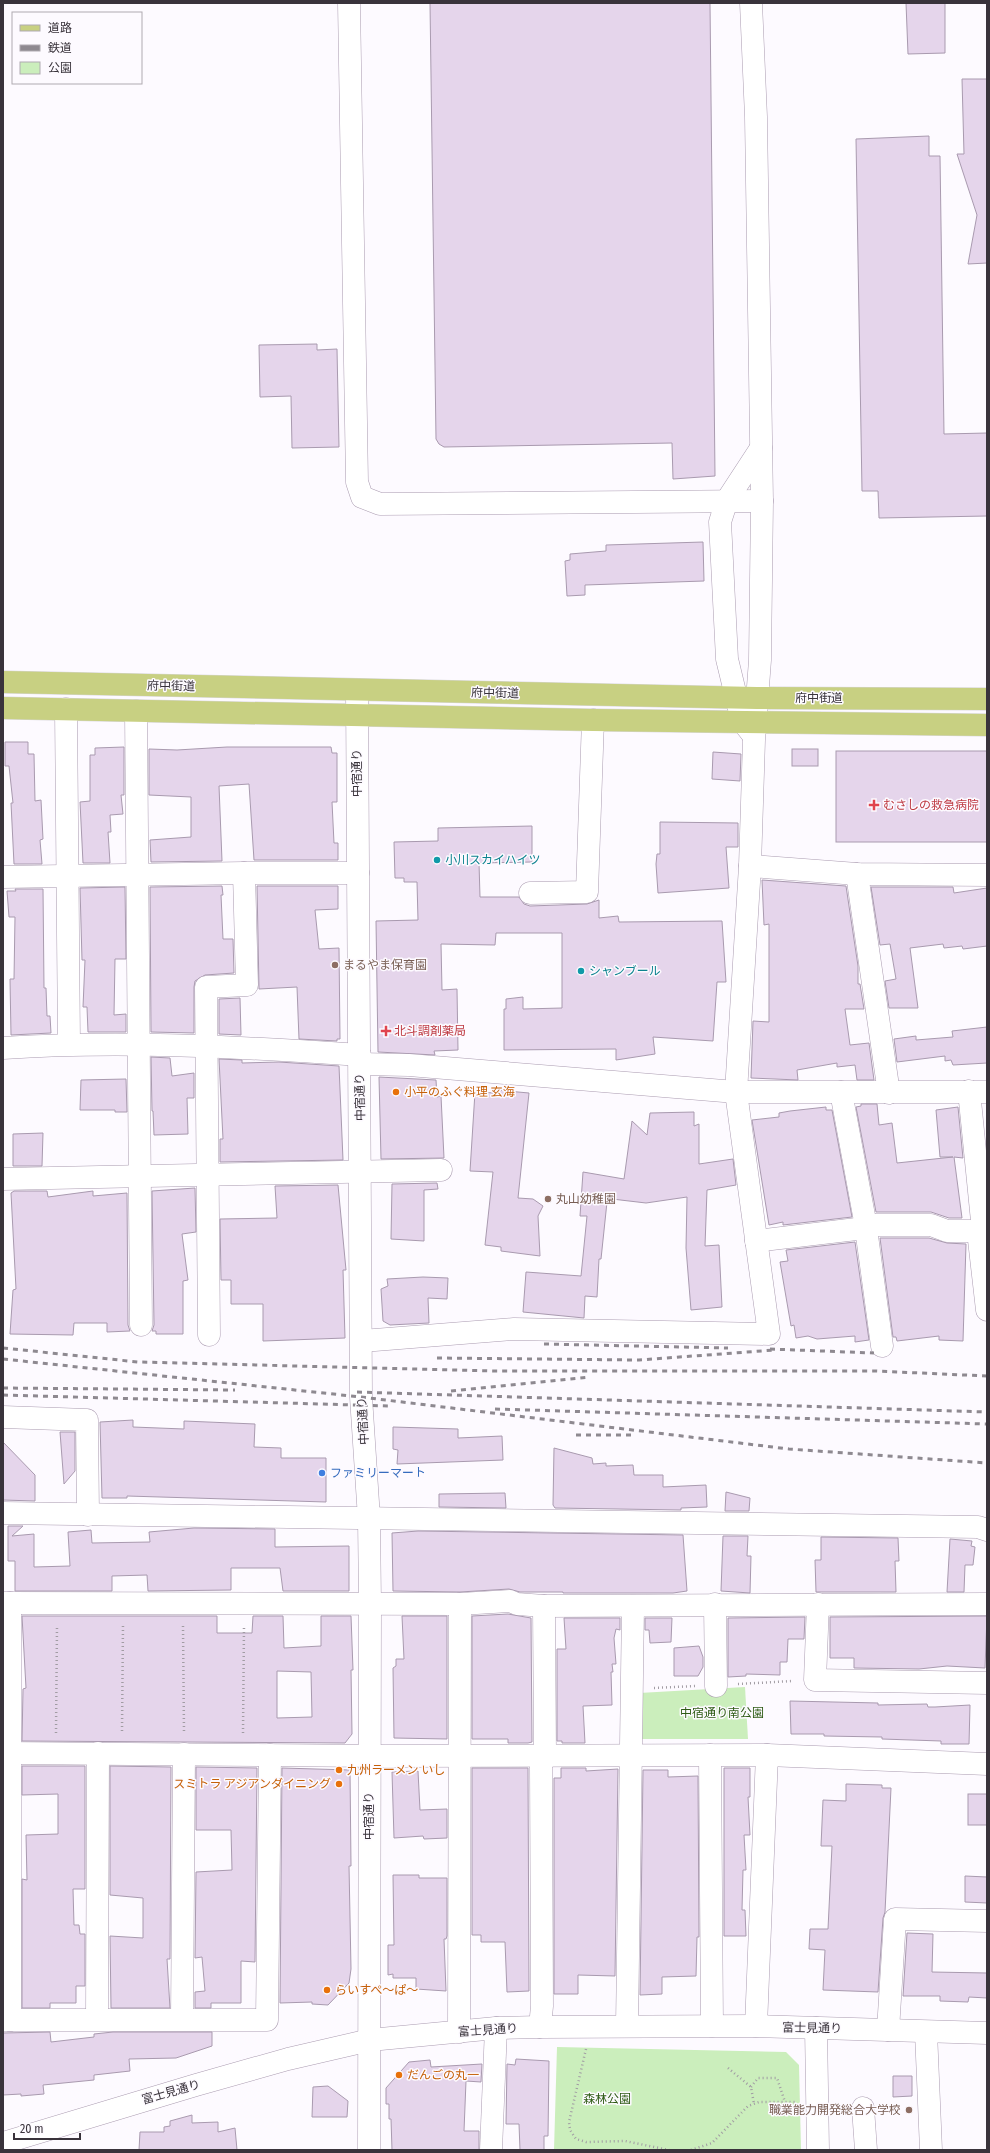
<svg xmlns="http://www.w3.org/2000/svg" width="990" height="2153" font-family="'Fira Sans Condensed','Noto Sans JP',sans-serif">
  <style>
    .green { fill: #cbeebc }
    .building { fill: #e5d5eb; stroke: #a99aaf; fill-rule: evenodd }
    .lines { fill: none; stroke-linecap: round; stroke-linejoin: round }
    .minor-casing { stroke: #ab9cb1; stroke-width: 23 }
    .major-casing { stroke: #d7d6d8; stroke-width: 23 }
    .path { stroke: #a19ca3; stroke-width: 2.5; stroke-dasharray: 1 3; stroke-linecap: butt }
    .minor { stroke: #fff; stroke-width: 22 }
    .major { stroke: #c8d082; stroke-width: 22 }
    .rail { stroke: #8e8990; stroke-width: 3; stroke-dasharray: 5 5; stroke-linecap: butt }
    .health-dot { fill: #e0444e; stroke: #fdfaff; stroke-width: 1.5 }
    .culture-dot { fill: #0f9aa8; stroke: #fdfaff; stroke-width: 1.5 }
    .education-dot { fill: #8d6e63; stroke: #fdfaff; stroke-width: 1.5 }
    .food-dot { fill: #e8710a; stroke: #fdfaff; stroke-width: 1.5 }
    .shop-dot { fill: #3f7fe0; stroke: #fdfaff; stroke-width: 1.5 }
    .labels { text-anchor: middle; stroke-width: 3; stroke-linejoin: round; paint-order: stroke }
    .street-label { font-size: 12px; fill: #39333b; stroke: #fdfaff }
    .health-label { font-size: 12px; fill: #be3a42; stroke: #fdfaff; text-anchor: start }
    .culture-label { font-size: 12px; fill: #0d838f; stroke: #fdfaff; text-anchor: start }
    .education-label { font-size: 12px; fill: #785e54; stroke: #fdfaff; text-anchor: start }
    .food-label { font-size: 12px; fill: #c56008; stroke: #fdfaff; text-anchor: start }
    .shop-label { font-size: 12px; fill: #366cbe; stroke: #fdfaff; text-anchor: start }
    .park-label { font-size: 12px; fill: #2e5b15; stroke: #fdfaff }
  </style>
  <rect width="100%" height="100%" fill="#fdfaff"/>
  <g class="green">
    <polygon points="745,1687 748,1739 639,1739 639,1693"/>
    <polygon points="557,2047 786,2052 799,2065 801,2150 554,2150"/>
  </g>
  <g class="building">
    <polygon points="430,3 710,3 715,476 673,479 672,443 444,447 439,444 436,439"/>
    <polygon points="906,3 945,3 945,53 908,54"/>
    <polygon points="962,79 987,79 987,263 968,264 977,215 957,154 964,154"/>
    <polygon points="929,136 929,156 940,156 944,434 987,433 987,516 879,518 878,491 862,491 856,139"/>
    <polygon points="317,344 317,350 337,349 339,447 292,448 291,396 260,397 259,345"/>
    <polygon points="703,542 704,581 585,585 585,595 567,596 565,561 570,560 570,554 606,551 606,545"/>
    <polygon points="5,742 28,742 28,754 34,754 35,801 41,800 43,839 40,840 42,864 14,864 11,803 13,803 9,766 5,766"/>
    <polygon points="124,747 124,795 121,795 123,814 110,815 111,832 108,832 110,863 83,863 80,802 90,801 90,755 95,755 95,748"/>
    <polygon points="227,747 331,747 332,753 337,753 337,802 332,802 334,843 338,843 338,860 254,860 249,784 219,786 222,861 151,862 150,840 191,837 191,797 149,795 149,749 177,750"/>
    <rect x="792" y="749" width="26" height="17"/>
    <rect x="836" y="751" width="151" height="91"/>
    <polygon points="713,752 741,754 740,781 712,779"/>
    <polygon points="660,822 738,823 738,847 726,847 729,888 658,893 656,864 657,854 660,854"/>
    <polygon points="532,826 532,862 479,863 480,897 519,897 524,904 530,906 587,904 599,900 599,918 618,916 619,922 722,921 726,982 717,982 713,1041 653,1037 655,1054 616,1060 616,1049 504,1050 504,1009 506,1009 506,999 523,997 523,1009 562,1008 562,933 496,933 495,945 441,944 442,990 457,989 458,1050 434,1051 435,1055 378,1052 376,921 418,920 417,882 404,882 404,878 395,878 394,842 438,841 438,828"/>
    <polygon points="762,880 846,886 858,966 858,984 860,984 864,1009 845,1009 850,1045 869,1043 874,1080 857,1080 855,1065 837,1067 837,1063 797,1070 798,1080 751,1078 753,1021 769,1022 769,924 764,925"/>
    <polygon points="222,886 223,895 221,895 223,939 233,939 234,973 205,975 195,981 194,987 194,1033 151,1032 150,887"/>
    <polygon points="257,886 338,886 338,909 315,910 319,949 339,948 340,1039 337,1039 337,1041 299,1039 297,987 259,989"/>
    <polygon points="125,887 126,959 115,959 114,1015 126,1014 126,1032 88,1032 87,1007 83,1007 85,960 82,960 80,888"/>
    <polygon points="871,887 953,887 954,893 987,888 987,946 963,949 962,946 944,948 943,944 910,948 918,1008 889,1008 885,981 896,979 890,944 880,945"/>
    <polygon points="15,889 43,889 44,988 46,988 47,1016 50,1016 51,1033 11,1035 10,979 14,979 15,917 9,917 7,891 16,891"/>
    <polygon points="240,998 241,1035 219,1034 219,999"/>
    <polygon points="987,1027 987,1063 953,1065 951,1060 945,1061 945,1056 897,1062 894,1039 916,1036 916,1040 953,1037 952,1031"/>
    <polygon points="151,1057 170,1058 172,1076 194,1073 194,1098 187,1098 188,1134 154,1135 153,1111 152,1111"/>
    <polygon points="219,1059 242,1060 242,1063 279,1062 339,1066 343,1160 220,1162 220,1139 223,1139"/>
    <polygon points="379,1077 436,1080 437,1097 441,1096 444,1158 381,1159"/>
    <polygon points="126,1079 127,1112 115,1112 115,1110 80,1110 81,1080"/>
    <polygon points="496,1090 529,1093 518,1198 533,1199 543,1206 538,1216 540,1256 501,1251 501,1247 485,1245 493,1172 470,1171 475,1092 496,1093"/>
    <polygon points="861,1104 877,1104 879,1125 892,1123 897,1163 953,1157 940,1157 936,1110 958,1107 963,1158 954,1157 962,1218 949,1218 931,1212 876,1212 856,1107 861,1106"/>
    <polygon points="826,1107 826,1110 832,1110 852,1217 783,1225 783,1222 769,1225 752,1120 779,1117 779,1113 790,1111"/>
    <polygon points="694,1112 694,1126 699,1124 699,1164 733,1159 736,1185 707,1190 705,1246 719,1245 722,1307 691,1310 686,1248 687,1197 646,1203 612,1199 612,1202 607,1202 601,1259 599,1259 597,1297 585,1296 584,1318 523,1312 526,1272 581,1276 587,1216 580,1216 583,1172 624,1179 632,1121 647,1135 650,1113"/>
    <polygon points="43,1133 42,1166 13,1166 13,1134"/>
    <polygon points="437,1183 438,1189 424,1190 424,1241 391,1239 392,1184"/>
    <polygon points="338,1185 346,1270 343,1270 345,1338 263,1341 263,1304 231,1304 231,1280 221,1280 220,1219 277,1218 275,1186"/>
    <polygon points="195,1188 196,1232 182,1234 188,1280 183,1281 183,1334 156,1334 156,1331 152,1331 154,1325 152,1191"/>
    <polygon points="14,1191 47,1191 48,1197 93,1191 93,1196 127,1193 128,1325 130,1331 107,1332 107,1323 74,1323 73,1335 10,1334 13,1290 16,1289 11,1193"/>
    <polygon points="880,1238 929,1238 947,1243 966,1244 963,1341 939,1340 939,1336 897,1341 896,1337 893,1337"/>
    <polygon points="855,1242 869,1340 855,1342 855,1336 817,1339 808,1336 796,1338 794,1325 791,1326 780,1262 788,1261 786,1250"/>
    <polygon points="423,1277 448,1278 447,1299 428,1298 429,1323 390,1325 383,1321 381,1289 388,1286 387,1279"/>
    <polygon points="133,1420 133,1427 184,1429 184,1421 255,1424 254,1447 281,1448 281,1458 326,1458 326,1502 127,1496 127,1498 102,1498 100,1422"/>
    <polygon points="393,1427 458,1429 458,1438 502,1436 503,1460 397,1464 398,1450 393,1449"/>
    <polygon points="60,1432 75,1432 75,1471 64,1484"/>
    <polygon points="3,1442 35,1475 35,1501 3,1500"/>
    <polygon points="554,1448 592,1458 593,1464 606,1463 606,1466 633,1465 634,1475 663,1475 663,1487 706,1485 707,1507 681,1508 681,1510 555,1508 553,1505"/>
    <polygon points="726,1492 750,1498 749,1511 725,1511"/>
    <polygon points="505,1493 506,1508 439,1507 439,1494"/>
    <polygon points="8,1526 23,1526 12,1536 34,1534 34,1567 70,1566 68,1532 91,1530 92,1543 150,1542 149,1532 194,1528 275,1529 275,1547 349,1546 349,1591 283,1591 280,1568 231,1568 231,1590 148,1591 147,1575 112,1576 112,1591 15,1591 15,1561 8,1561"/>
    <polygon points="418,1531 683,1535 687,1591 673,1593 563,1593 563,1592 520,1592 509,1589 460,1592 393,1591 392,1533"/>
    <polygon points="723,1536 748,1536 747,1556 751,1556 750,1593 721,1591"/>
    <polygon points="821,1537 898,1538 899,1561 895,1561 896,1592 816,1592 815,1560 821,1560"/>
    <polygon points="950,1539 972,1541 971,1546 975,1547 973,1565 965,1565 964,1592 947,1592"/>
    <polygon points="508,1614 531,1618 532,1742 528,1743 508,1743 508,1739 472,1739 472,1616"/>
    <path d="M22 1616H217V1633H252L253 1616H283L284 1648 321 1646V1616H351L353 1670H351L352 1734 345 1743 22 1741 23 1689 26 1688ZM277 1671 311 1672 312 1717 277 1718Z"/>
    <polygon points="402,1616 447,1616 447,1739 394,1738 393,1668 396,1666 396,1659 404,1659"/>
    <polygon points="987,1616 985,1668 947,1666 919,1669 854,1668 854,1658 830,1658 830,1617"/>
    <polygon points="805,1617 804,1639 788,1639 787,1662 780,1662 780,1675 746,1674 746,1676 728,1677 728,1618"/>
    <polygon points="564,1618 620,1618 620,1630 616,1629 614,1638 616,1664 612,1664 613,1672 611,1672 612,1705 583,1706 585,1743 562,1743 562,1741 557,1741 557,1649 566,1649"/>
    <polygon points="645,1618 672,1618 671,1642 650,1643 649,1630 645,1630"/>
    <polygon points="699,1646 703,1657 703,1667 698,1676 674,1676 674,1648"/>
    <polygon points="790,1701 878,1703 878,1705 927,1704 928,1707 935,1707 970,1705 969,1744 941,1744 941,1741 882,1739 882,1737 824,1736 824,1734 791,1734"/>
    <polygon points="22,1766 85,1766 85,1889 73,1889 74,1925 79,1925 80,1934 85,1934 85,1986 76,1986 76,2003 50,2003 50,2008 22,2008 22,1879 27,1880 26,1835 58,1834 58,1794 22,1795"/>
    <polygon points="110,1766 171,1767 170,1959 167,1959 170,2008 111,2008 110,1936 143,1938 143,1898 110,1895"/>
    <polygon points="196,1767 257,1768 255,1962 241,1961 241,2003 211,2003 211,2008 195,2008 195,1992 205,1991 202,1957 195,1958 196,1872 232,1870 231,1830 196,1830"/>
    <polygon points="282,1768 350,1770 351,1866 349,1866 351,1969 349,1983 328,2005 312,2004 312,2002 280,2003"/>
    <polygon points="472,1768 528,1768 529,1991 507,1992 505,1942 481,1942 481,1935 472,1935"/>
    <polygon points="561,1768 586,1768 586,1771 618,1769 615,1976 578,1975 578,1994 554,1994 554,1778 561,1778"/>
    <polygon points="724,1768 750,1768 750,1797 748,1797 750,1835 744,1835 746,1870 743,1870 742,1910 745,1910 746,1936 724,1936"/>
    <polygon points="643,1770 668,1770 668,1777 698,1776 699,1937 697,1937 696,1976 662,1977 662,1994 640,1995"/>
    <polygon points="418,1771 420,1810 447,1809 447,1838 424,1839 423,1836 394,1838 392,1772"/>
    <polygon points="846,1784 882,1785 882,1788 891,1788 885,1912 883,1918 878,1992 823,1990 825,1950 809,1949 810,1929 828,1929 832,1846 821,1846 823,1800 846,1801"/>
    <rect x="968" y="1794" width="19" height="31"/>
    <polygon points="393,1875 419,1875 419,1878 447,1878 447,1936 446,1939 444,1939 446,1991 416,1989 416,1978 393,1978 393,1974 388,1975 388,1945 394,1945"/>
    <polygon points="965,1876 987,1877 987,1903 965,1902"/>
    <polygon points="907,1933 933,1934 932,1972 987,1973 987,1998 969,1997 968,2002 940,2001 940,1996 903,1996"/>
    <polygon points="50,2032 51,2042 94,2037 94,2034 113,2032 212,2032 212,2046 176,2058 129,2059 130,2071 94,2075 94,2080 43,2085 44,2094 21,2096 21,2094 3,2095 3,2033"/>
    <polygon points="516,2059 549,2061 548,2136 544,2136 544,2150 520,2150 519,2124 506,2124 507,2064 515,2065"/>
    <polygon points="430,2060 431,2067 482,2064 481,2082 466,2081 464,2131 479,2131 479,2150 392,2150 391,2119 389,2119 389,2104 386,2104 386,2088 409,2062"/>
    <polygon points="893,2076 912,2076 912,2096 893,2097"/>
    <polygon points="328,2086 348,2101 347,2117 312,2117 313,2087"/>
    <polygon points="192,2115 192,2123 218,2122 218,2132 235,2128 237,2150 139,2150 140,2132 164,2132 164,2127 170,2126 170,2121"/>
  </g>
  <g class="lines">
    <g class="minor-casing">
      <g id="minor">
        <polyline points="349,3 357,482 362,497 380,504 762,501"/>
        <polyline points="357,691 361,1397 369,1518 370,1604 369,2150"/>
        <polyline points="66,709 69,1044"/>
        <polyline points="136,711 141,1325"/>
        <polyline points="753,735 742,721 727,659 720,522 727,500 761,448"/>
        <polyline points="750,866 857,874 987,875"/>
        <polyline points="857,874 889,1093"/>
        <polyline points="3,877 244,873 358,873"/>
        <polyline points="530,893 587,892 593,720"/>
        <path d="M3 1048C122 1040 241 1047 360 1055"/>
        <polyline points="360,1064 409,1065 736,1092 987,1092"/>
        <polyline points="969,1091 983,1231"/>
        <polyline points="841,1092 865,1221 882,1346"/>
        <polyline points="3,1179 441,1170"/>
        <polyline points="978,1231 987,1310"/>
        <polyline points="756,1241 865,1228 871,1225 931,1225 947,1231 987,1231"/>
        <polyline points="209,1335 206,987 247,985 244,873"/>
        <polyline points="362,1341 514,1329 769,1334 736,1092 750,866 754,740 760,660 762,501 756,117 751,3"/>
        <polyline points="3,1417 87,1420 88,1515"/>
        <polyline points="3,1513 978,1527 987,1530"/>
        <polyline points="3,1603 460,1604 510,1601 517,1604 544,1606 987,1604"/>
        <polyline points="10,1603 10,2020"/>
        <polyline points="715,1604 716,1686"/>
        <polyline points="818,1604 815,1680 987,1683"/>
        <polyline points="3,1753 385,1756 767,1755 987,1764"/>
        <polyline points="710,1755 712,2026"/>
        <polyline points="97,2019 98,1753"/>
        <polyline points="182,2019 184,1754"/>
        <polyline points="3,2020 267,2020 270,1755"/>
        <polyline points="627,2026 633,1606"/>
        <polyline points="756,2026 767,1755"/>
        <polyline points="540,2027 542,2006 541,1766 545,1755 544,1606"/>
        <polyline points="816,2028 818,2150"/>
        <polyline points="888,2030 895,1919 987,1921"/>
        <polyline points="459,2032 460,1604"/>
        <polyline points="926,2032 931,2150"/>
        <polyline points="863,2108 866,2150"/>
        <polyline points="3,2143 196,2085 288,2059 370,2040 496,2028 540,2027 756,2026 987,2033"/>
        <polyline points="491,2150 496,2028"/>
      </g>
    </g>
    <g class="major-casing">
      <g id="major">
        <polyline points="3,682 757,698 987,699"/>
        <polyline points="3,708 593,720 987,725"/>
      </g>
    </g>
    <g class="path">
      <polyline points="183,1626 184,1733"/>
      <polyline points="738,1684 793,1681"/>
      <polyline points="654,1688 695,1686"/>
      <polyline points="122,1731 123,1624"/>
      <polyline points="56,1733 57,1626"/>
      <polyline points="243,1733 244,1626"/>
      <polyline points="586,2049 569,2122 570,2130 576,2139 586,2142 625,2141 669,2150"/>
      <polyline points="728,2068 751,2087 754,2104"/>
      <polyline points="751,2087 758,2078 777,2078 785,2102"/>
      <polyline points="691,2150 712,2143 748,2106 759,2102 795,2102"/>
    </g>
    <use href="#minor" class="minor"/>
    <use href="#major" class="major"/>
    <g class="rail">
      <polyline points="544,1344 728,1348"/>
      <polyline points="3,1348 138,1362 496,1371 876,1371 987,1376"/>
      <polyline points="770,1349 874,1353"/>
      <polyline points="437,1358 639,1360 775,1350"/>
      <polyline points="3,1359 361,1397 789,1449 987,1463"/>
      <polyline points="3,1388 235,1390"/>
      <polyline points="451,1391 590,1377"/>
      <polyline points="357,1392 987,1412"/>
      <polyline points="3,1395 391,1406"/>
      <polyline points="495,1409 987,1424"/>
      <polyline points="576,1435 635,1435"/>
    </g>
  </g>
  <g class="health-dot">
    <path d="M872 799h4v4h4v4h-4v4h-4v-4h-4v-4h4z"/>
    <path d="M384 1025h4v4h4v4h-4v4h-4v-4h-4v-4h4z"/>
  </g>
  <g class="culture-dot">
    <circle cx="437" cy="860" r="4"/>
    <circle cx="581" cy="971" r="4"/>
  </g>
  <g class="education-dot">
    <circle cx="335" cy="965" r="4"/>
    <circle cx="548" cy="1199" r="4"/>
    <circle cx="909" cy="2110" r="4"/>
  </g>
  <g class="food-dot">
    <circle cx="396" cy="1092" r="4"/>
    <circle cx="339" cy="1770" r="4"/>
    <circle cx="339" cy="1784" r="4"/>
    <circle cx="327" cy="1990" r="4"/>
    <circle cx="399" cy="2075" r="4"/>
  </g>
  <circle class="shop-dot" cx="322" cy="1473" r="4"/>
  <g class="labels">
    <g class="street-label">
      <text transform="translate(171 686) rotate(1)" y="4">府中街道</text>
      <text transform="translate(495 693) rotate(1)" y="4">府中街道</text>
      <text x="819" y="702">府中街道</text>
      <text transform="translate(357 773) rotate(-90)" y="4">中宿通り</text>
      <text transform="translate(360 1097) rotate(-91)" y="4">中宿通り</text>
      <text transform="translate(363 1421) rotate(-93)" y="4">中宿通り</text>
      <text transform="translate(369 1816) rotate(-90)" y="4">中宿通り</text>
      <text transform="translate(812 2028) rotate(1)" y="4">富士見通り</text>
      <text transform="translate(488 2030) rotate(-4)" y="4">富士見通り</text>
      <text transform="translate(171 2092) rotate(-16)" y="4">富士見通り</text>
    </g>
    <g class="health-label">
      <text x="883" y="809">むさしの救急病院</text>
      <text x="394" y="1035">北斗調剤薬局</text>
    </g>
    <g class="culture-label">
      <text x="445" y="864">小川スカイハイツ</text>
      <text x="589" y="975">シャンブール</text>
    </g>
    <g class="education-label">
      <text x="343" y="969">まるやま保育園</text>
      <text x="556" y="1203">丸山幼稚園</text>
      <text x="901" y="2114" text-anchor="end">職業能力開発総合大学校</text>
    </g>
    <g class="food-label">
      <text x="404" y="1096">小平のふぐ料理 玄海</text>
      <text x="347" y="1774">九州ラーメン いし</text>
      <text x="331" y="1788" text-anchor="end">スミトラ アジアンダイニング</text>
      <text x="335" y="1994">らいすぺ～ぱ～</text>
      <text x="407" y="2079">だんごの丸一</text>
    </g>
    <g class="shop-label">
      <text x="330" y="1477">ファミリーマート</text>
    </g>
    <g class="park-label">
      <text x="722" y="1717">中宿通り南公園</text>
      <text x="607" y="2103">森林公園</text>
    </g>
  </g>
  <rect width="990" height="2153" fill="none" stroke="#39333b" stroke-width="8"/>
  <rect x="12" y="12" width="130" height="72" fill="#fdfaff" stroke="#afaab1"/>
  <rect x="20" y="25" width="20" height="6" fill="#c8d082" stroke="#afaab1"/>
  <text x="48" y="32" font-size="12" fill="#39333b">道路</text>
  <rect x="20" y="45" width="20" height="6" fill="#8e8990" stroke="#afaab1"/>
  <text x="48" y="52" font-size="12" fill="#39333b">鉄道</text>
  <rect x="20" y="62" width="20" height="12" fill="#cbeebc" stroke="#afaab1"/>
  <text x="48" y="72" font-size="12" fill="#39333b">公園</text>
  <path d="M14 2133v6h66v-6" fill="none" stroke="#39333b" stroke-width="2"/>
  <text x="20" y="2133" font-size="12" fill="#39333b" stroke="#fdfaff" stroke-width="3" paint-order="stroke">20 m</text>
</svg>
